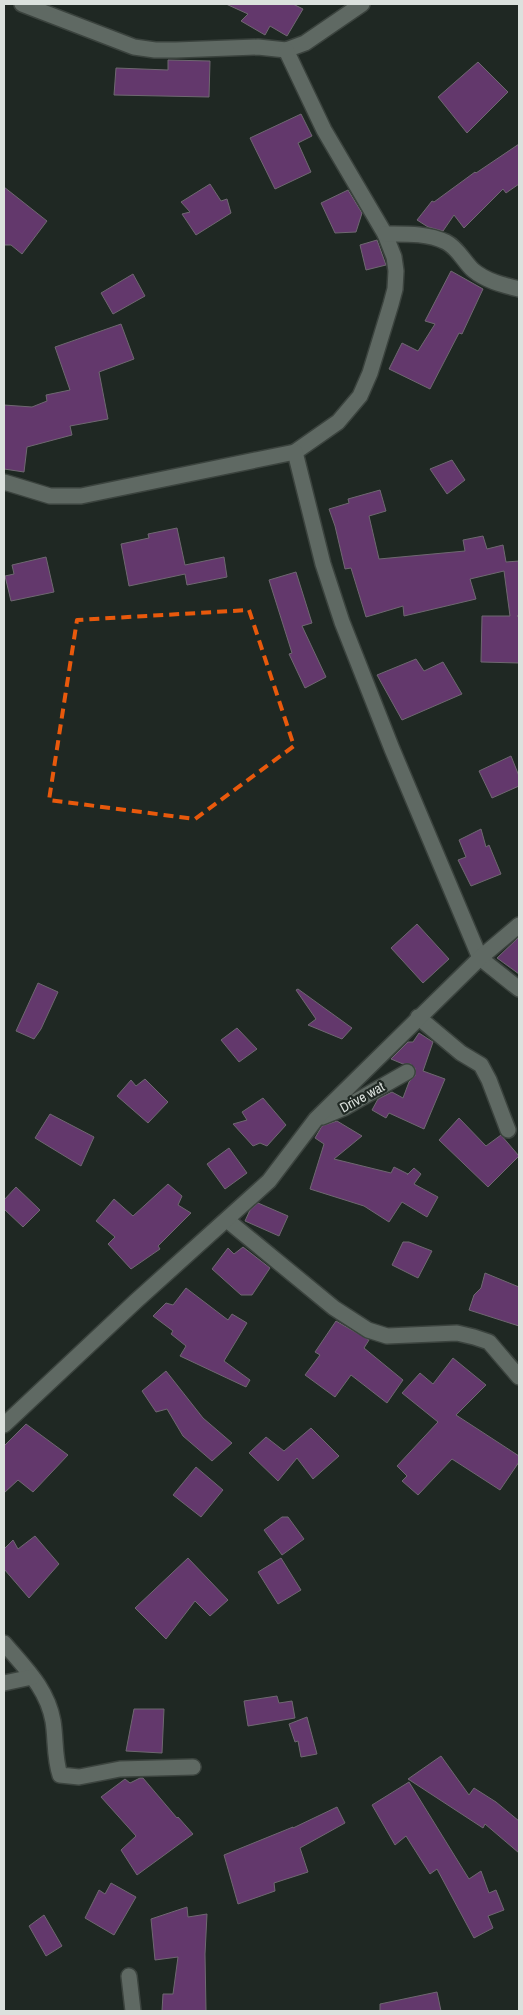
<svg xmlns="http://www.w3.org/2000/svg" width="523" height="2015" font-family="'Archivo Narrow',sans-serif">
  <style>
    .building { fill: #63386c; stroke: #6f6871 }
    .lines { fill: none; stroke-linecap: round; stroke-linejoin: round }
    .minor-casing { stroke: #3b433e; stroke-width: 18 }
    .minor { stroke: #5f6963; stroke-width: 15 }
    .marked { fill: none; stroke: #e8590c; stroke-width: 4; stroke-dasharray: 10 6; stroke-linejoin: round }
    .labels { text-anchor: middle; stroke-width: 4.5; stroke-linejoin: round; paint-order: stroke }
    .street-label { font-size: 14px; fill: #dbe1dd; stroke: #1f2823 }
  </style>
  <rect width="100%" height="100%" fill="#1f2823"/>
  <g class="building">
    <polygon points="226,4 293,4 303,9 287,36 270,26 265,35 241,21 248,14"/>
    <polygon points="168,60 210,61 209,97 114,95 116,68 168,70"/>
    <polygon points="478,62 508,92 467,133 438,97"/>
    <polygon points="301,114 312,136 298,143 311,172 275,189 250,138"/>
    <polygon points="519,144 519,184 506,193 503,189 464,228 454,215 443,231 428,227 417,220 432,201 434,202 475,172 476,173"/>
    <polygon points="210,184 221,201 227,199 231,213 196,235 182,214 190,212 181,202"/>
    <polygon points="4,187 47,221 22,254 11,245 4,245"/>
    <polygon points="348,190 362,213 356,232 335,233 321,203"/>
    <polygon points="377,240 386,265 366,270 360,245"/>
    <polygon points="451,271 483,289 462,334 459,333 430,389 389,369 402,343 418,351 435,324 425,321"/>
    <polygon points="133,274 145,296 113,314 101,293"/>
    <polygon points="121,324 134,359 99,372 108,419 70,426 72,435 27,447 24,472 4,469 4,405 32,407 47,401 46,395 70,390 55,347"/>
    <polygon points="452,460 465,480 447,494 430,469"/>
    <polygon points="380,490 386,511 369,516 379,559 465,551 463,540 483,536 487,549 503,545 506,562 519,561 519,616 517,616 519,616 519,663 481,662 482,616 510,616 504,571 470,579 476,599 404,616 403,606 366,617 351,568 345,569 335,526 329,509 349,503 348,499"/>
    <polygon points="177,528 185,565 224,557 227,577 187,585 185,574 129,586 121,544 149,538 148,534"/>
    <polygon points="46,557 54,592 11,601 5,576 14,574 12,565"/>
    <polygon points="296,572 312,623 302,626 326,677 305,688 289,654 292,653 269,580"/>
    <polygon points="416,659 424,671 443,662 462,694 402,720 377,675"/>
    <polygon points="511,756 519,776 519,786 492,798 479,771"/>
    <polygon points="481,829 486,847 489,845 501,874 471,886 458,860 466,857 459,840"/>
    <polygon points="417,924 449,959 423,983 391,948"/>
    <polygon points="519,937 519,974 497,958"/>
    <polygon points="38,983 58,992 41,1029 34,1039 16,1031"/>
    <polygon points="298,989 352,1028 342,1039 308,1025 316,1019 296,990"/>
    <polygon points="237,1028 257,1049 239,1062 221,1040"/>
    <polygon points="419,1033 433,1042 423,1071 445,1079 424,1129 389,1113 386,1118 372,1110 378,1099 392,1092 403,1098 409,1082 415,1076 415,1068 411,1064 403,1064 391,1059 408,1042 413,1042"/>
    <polygon points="145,1079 168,1102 148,1123 117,1096 131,1080 136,1086"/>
    <polygon points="263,1098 286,1125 267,1146 260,1143 253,1146 233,1124 247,1120 242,1112"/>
    <polygon points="50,1114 94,1137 81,1166 35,1138"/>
    <polygon points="459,1118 486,1146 501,1135 519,1156 488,1187 439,1140"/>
    <polygon points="337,1121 362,1136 334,1159 391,1173 394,1167 408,1174 407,1175 414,1168 421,1174 414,1184 438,1197 427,1217 402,1202 389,1222 364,1206 310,1189 324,1144 315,1138 322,1126"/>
    <polygon points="229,1148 247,1173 225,1189 207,1164"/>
    <polygon points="168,1184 182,1196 178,1205 191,1213 158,1246 160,1249 131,1269 108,1244 115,1237 96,1221 114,1199 133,1216"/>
    <polygon points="16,1187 40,1210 23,1227 4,1209 4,1200"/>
    <polygon points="258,1203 288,1216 279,1236 245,1221 250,1210"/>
    <polygon points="403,1242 409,1242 432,1251 418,1278 392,1265"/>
    <polygon points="243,1247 270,1268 252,1295 241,1295 212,1269 228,1248 234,1254"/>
    <polygon points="485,1273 519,1287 519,1326 469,1310 474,1295 481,1288"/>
    <polygon points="186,1288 228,1320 232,1314 247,1323 224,1361 250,1380 246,1387 180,1356 186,1346 171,1334 173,1331 153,1316 166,1303 173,1305"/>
    <polygon points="336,1321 369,1340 364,1348 403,1380 387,1403 351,1375 335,1397 305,1375 320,1355 315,1352"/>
    <polygon points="453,1358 486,1385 456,1415 519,1456 519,1462 500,1490 452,1459 418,1495 402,1481 407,1476 397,1466 438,1422 402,1393 420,1373 433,1384"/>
    <polygon points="166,1371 203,1418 232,1443 212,1461 183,1436 167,1409 156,1412 142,1391"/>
    <polygon points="26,1424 68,1455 33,1492 18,1480 4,1493 4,1446"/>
    <polygon points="311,1428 339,1456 313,1479 297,1458 278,1481 249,1453 266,1437 284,1451"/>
    <polygon points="196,1467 223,1490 201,1517 173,1495"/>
    <polygon points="282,1517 288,1517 304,1539 282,1555 264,1530"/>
    <polygon points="35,1536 59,1564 29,1598 4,1569 4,1549 13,1540 18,1549"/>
    <polygon points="188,1558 228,1600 210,1616 195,1601 166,1639 135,1608"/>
    <polygon points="281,1558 301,1590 278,1604 258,1572"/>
    <polygon points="277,1696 279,1703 292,1701 295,1718 248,1726 244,1701"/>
    <polygon points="134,1709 164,1709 162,1753 126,1751"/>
    <polygon points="307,1717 317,1754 301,1757 298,1741 295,1742 289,1724"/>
    <polygon points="441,1756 469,1795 474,1788 496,1802 519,1821 519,1853 485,1824 483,1828 408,1779"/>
    <polygon points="140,1778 143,1778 177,1818 178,1817 193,1834 137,1875 121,1850 136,1836 101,1797 125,1779 130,1783"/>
    <polygon points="409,1782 469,1879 481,1871 489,1893 496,1890 504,1910 488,1916 493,1928 474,1938 437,1869 430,1874 406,1836 395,1845 372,1805"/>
    <polygon points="337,1807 345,1823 300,1848 308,1872 274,1883 275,1891 238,1904 224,1855 293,1827 293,1828"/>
    <polygon points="111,1883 136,1897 114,1935 85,1918 99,1890 105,1894"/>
    <polygon points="187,1907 188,1917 207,1914 205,1954 206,2011 162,2011 163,1994 173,1994 178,1957 155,1960 151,1919"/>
    <polygon points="44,1915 62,1946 46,1956 29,1926"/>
    <polygon points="437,1992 441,2011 380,2011 380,2004"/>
  </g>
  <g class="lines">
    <g class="minor-casing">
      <g id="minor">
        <polyline points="22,4 134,47 155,50 176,50 258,47 286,50 305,43 362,4"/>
        <polyline points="286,50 324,130 385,234 394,257 396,271 395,289 391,304 370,373 360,396 338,422 295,452"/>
        <path d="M385 234C406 234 427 233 446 242 458 248 464 262 473 270 486 281 503 285 519 289"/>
        <polyline points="4,482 50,496 81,496 295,452 323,564 342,622 392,749 480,958 519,989"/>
        <polyline points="418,1017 461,1053 481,1065 489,1080 508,1130"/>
        <polyline points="322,1117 344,1108 407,1072"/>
        <polyline points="227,1220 334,1308 368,1330 387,1336 457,1333 474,1337 489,1342 519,1377"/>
        <polyline points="4,1425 136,1301 269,1181 316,1119 480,958 519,925"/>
        <path d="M4 1643C25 1668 47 1688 53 1721 56 1739 54 1757 60 1775L79 1777 120 1769 193 1767"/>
        <polyline points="4,1683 32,1677"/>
        <polyline points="129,1976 133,2011"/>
      </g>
    </g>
    <use href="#minor" class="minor"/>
  </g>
  <path class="marked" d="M249 610 294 746 195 819 49 800 77 620Z"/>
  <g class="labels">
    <g class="street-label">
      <text transform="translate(362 1097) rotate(-29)" y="5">Drive wat</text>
    </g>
  </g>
  <rect width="523" height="2015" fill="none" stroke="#dbe1dd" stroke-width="10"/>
</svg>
